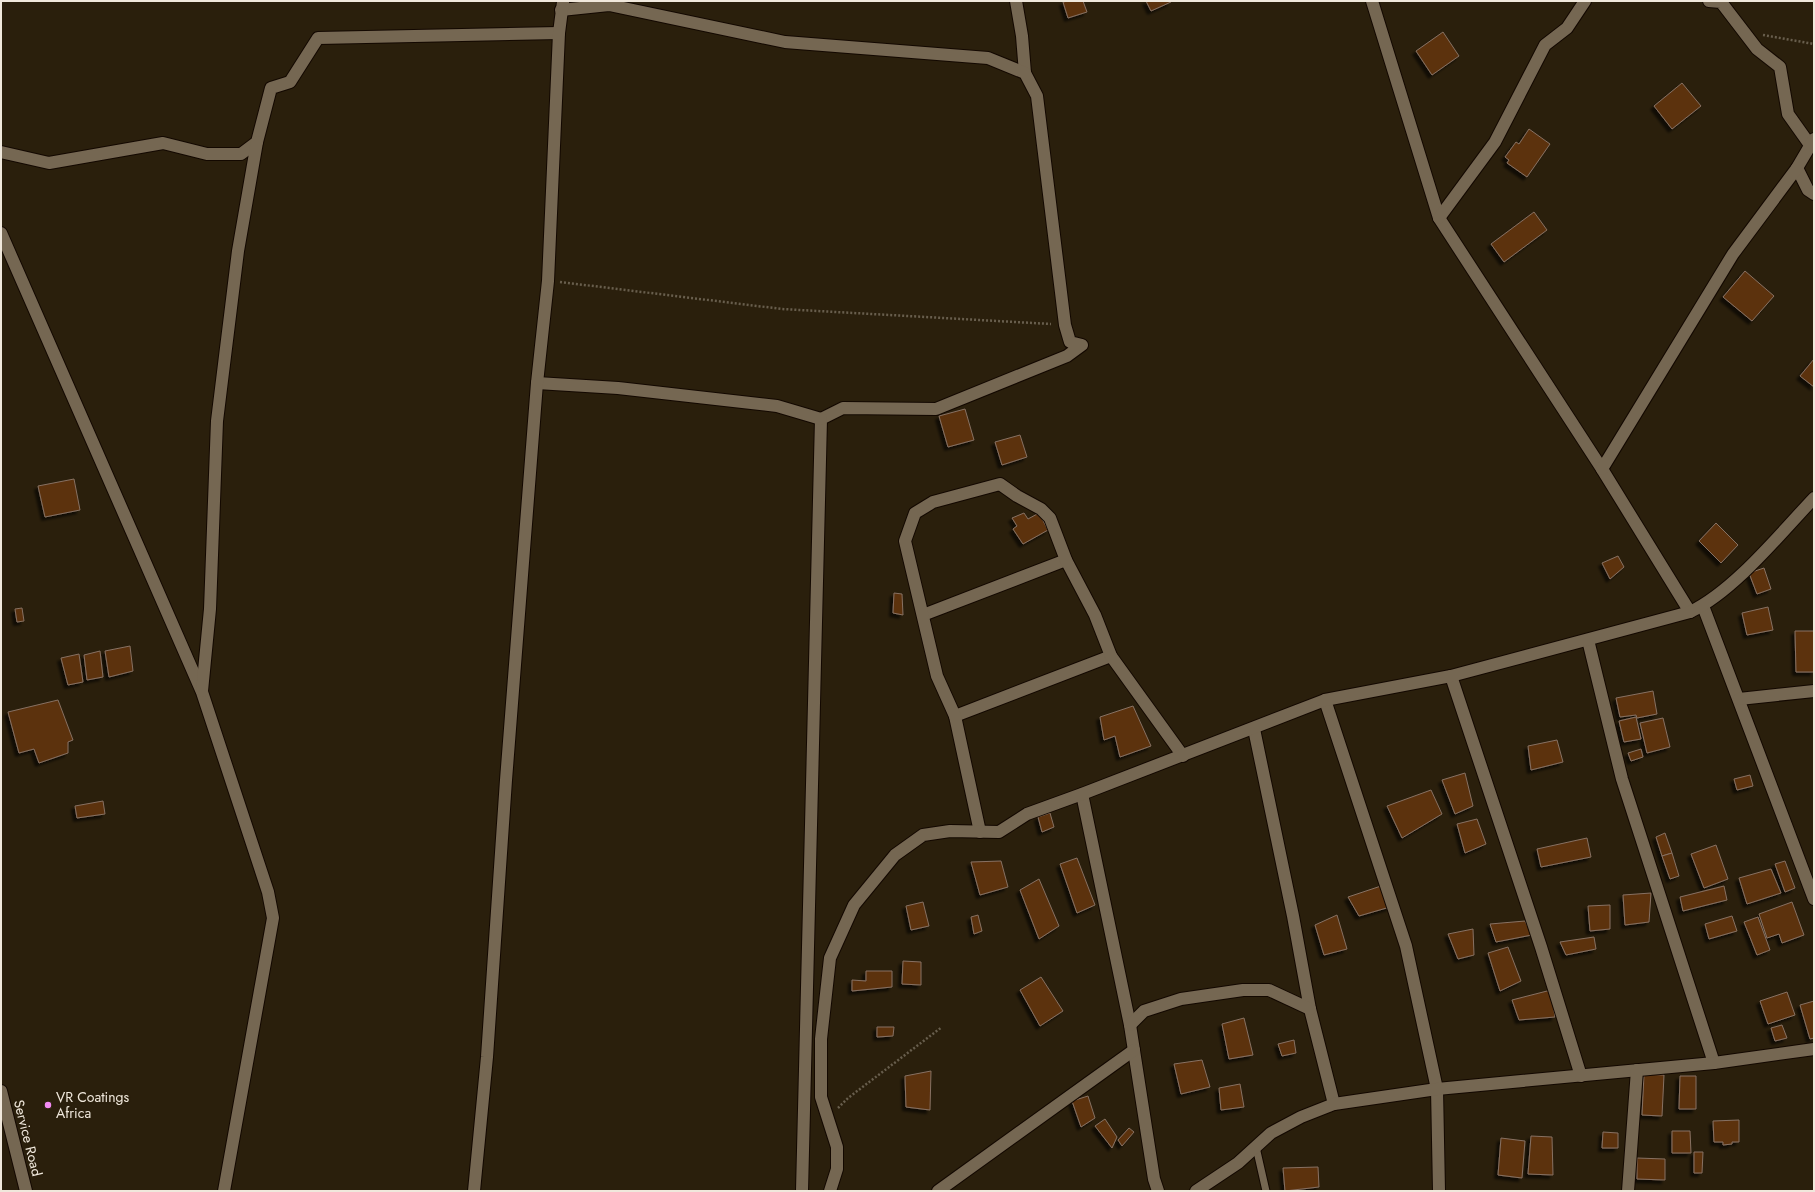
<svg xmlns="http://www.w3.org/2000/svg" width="1815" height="1192" font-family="Jost,sans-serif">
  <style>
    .building { fill: #5c3210; stroke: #877162; filter: url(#shadow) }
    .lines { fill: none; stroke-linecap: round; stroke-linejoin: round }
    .lane-casing { stroke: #130800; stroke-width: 9 }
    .street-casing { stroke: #130800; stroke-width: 14 }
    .path { stroke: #685e4d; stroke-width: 2.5; stroke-dasharray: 2 2; stroke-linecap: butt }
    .lane { stroke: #756752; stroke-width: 7 }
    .street { stroke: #756752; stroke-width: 12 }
    .poi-dot { fill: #f28af3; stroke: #2a1f0c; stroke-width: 1.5 }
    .labels { text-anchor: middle; stroke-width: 3.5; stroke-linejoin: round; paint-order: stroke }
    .poi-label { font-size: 14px; fill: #f0e8dc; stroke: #2a1f0c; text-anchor: start }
    .street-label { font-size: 14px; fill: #f0e8dc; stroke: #2a1f0c }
  </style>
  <defs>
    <filter id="shadow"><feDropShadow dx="-3.5" dy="3.5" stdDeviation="1" flood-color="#0009"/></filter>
  </defs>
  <rect width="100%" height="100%" fill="#2a1f0c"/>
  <g class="building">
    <polygon points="1068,1 1083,1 1087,12 1068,18 1063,2"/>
    <polygon points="1146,1 1170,1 1171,2 1151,11"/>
    <polygon points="1443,32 1459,56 1432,75 1416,51"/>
    <polygon points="1682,83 1701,106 1672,129 1654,106"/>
    <polygon points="1529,129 1550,144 1527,177 1507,163 1509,160 1505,157 1516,142 1519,144"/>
    <polygon points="1534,212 1547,230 1504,262 1491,244"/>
    <polygon points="1745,271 1774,296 1752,321 1723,297"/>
    <polygon points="1814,359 1814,387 1800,376"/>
    <polygon points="965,409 974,440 948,447 939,416"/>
    <polygon points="1020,435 1027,457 1002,465 995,442"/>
    <polygon points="74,479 80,510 45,517 38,486"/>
    <polygon points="1024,513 1028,519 1039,513 1048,530 1023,544 1013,529 1017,526 1012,518"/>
    <polygon points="1716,523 1738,545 1721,563 1699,541"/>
    <polygon points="1618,556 1624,567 1610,579 1602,563"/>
    <polygon points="1764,568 1771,589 1757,594 1749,573"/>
    <polygon points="894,593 902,594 903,615 893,613"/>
    <polygon points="1768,607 1773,630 1747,635 1742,613"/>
    <polygon points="22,608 24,621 17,622 15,609"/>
    <polygon points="1795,631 1814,631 1814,672 1796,672"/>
    <polygon points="130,646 133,671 109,677 105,651"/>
    <polygon points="100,651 103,677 87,680 84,655"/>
    <polygon points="79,654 83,682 68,685 61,658"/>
    <polygon points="1653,691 1657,714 1637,718 1636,715 1620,717 1616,698"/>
    <polygon points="58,700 73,740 68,742 68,753 39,763 34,749 19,753 8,712"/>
    <polygon points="1133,706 1151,746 1120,757 1115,736 1104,740 1100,717"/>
    <polygon points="1636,717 1641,739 1624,742 1619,721"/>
    <polygon points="1663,718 1670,747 1647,753 1640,723"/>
    <polygon points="1557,740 1563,762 1531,770 1528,746"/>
    <polygon points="1641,749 1643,757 1631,761 1628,753"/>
    <polygon points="1465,773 1473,806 1455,814 1442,780"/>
    <polygon points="1750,775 1753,786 1737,790 1734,779"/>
    <polygon points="1431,790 1442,814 1402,838 1387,806"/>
    <polygon points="103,801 105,814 77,818 75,806"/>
    <polygon points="1050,813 1054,827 1042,832 1038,817"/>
    <polygon points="1477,819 1486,844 1465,853 1457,824"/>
    <polygon points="1665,833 1672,853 1662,856 1656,837"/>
    <polygon points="1587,838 1591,857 1541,867 1537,849"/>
    <polygon points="1716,845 1728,879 1704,888 1691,854"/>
    <polygon points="1672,853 1679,876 1670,879 1662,856"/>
    <polygon points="1077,858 1095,905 1077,913 1060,864"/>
    <polygon points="1001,861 1008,887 980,895 971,862"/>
    <polygon points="1785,861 1795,888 1785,892 1775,864"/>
    <polygon points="1771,869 1781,893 1747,904 1739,878"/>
    <polygon points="1039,879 1059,926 1039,939 1020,890"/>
    <polygon points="1381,886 1390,907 1359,916 1348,897"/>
    <polygon points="1724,886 1727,900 1683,911 1680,897"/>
    <polygon points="1651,893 1649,922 1625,925 1623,895"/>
    <polygon points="923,902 929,926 911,930 906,906"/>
    <polygon points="1792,902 1804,935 1782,943 1779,934 1767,938 1759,914"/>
    <polygon points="1610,905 1610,929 1590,931 1588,906"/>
    <polygon points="978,915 982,931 974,934 971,917"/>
    <polygon points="1337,915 1347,949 1324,955 1315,925"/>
    <polygon points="1732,916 1737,931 1709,939 1705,924"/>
    <polygon points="1758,917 1770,950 1757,955 1744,922"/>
    <polygon points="1525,921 1532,935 1496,942 1490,924"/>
    <polygon points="1473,929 1474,955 1458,959 1448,934"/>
    <polygon points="1594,937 1596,949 1566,955 1560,942"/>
    <polygon points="1508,947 1521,981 1500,991 1488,953"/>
    <polygon points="903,961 921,962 921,985 902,984"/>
    <polygon points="866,971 892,971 892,987 852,991 852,980 866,981"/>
    <polygon points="1041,977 1063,1011 1040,1026 1020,990"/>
    <polygon points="1551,990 1555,1017 1519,1020 1512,1000"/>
    <polygon points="1787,992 1795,1015 1768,1024 1760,1001"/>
    <polygon points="1814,1001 1814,1038 1810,1039 1800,1005"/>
    <polygon points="1244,1018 1253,1055 1229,1059 1222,1024"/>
    <polygon points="1782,1025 1787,1038 1775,1041 1771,1028"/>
    <polygon points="877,1027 894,1027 893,1036 877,1037"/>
    <polygon points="1294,1040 1296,1053 1282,1056 1278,1044"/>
    <polygon points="1202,1060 1210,1087 1181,1094 1174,1064"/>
    <polygon points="931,1071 930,1110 906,1107 905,1076"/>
    <polygon points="1644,1074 1664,1075 1662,1116 1642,1115"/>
    <polygon points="1680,1076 1696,1076 1696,1109 1679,1109"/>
    <polygon points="1240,1084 1244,1107 1221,1110 1219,1088"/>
    <polygon points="1088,1096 1095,1118 1081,1127 1072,1101"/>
    <polygon points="1105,1119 1117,1137 1112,1148 1095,1126"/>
    <polygon points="1739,1120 1739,1142 1732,1142 1732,1144 1723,1145 1723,1142 1714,1142 1713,1121"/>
    <polygon points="1129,1128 1134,1132 1122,1146 1118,1140"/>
    <polygon points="1672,1131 1690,1131 1691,1153 1672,1153"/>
    <polygon points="1603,1132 1618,1133 1618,1148 1602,1148"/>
    <polygon points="1531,1136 1552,1137 1553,1175 1528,1174"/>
    <polygon points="1501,1138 1525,1141 1522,1178 1498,1175"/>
    <polygon points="1694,1152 1703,1152 1702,1173 1694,1173"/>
    <polygon points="1637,1158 1665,1159 1665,1180 1637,1179"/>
    <polygon points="1318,1167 1319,1187 1285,1191 1283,1168"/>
  </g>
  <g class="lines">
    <g class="lane-casing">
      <polyline id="lane" points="1256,1147 1266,1191"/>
    </g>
    <g class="street-casing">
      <g id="street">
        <polyline points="1016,1 1022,36 1025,73"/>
        <polyline points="1372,1 1439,218 1602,469 1690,612"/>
        <polyline points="1709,1 1721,2 1757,49 1780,67 1788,114 1810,145"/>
        <polyline points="561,10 609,5 785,42 988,58 1025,73 1037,96 1065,325 1070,342 1082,345 1067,356 936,409 843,408 821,419 802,1191"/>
        <polyline points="1,152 49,163 163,143 207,154 241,154 257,142 271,88 290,82 318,38 559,33"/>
        <polyline points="1797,168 1808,190 1814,194"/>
        <polyline points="1439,218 1495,142 1545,45 1567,28 1585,1"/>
        <polyline points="1,233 202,692 268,892 273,918 224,1191"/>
        <polyline points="537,383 618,388 777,406 821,419"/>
        <polyline points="1602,469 1733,254 1797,168 1814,139"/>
        <polyline points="1703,606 1814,899"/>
        <polyline points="923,615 1066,560"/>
        <polyline points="1588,640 1622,779 1714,1063"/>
        <polyline points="1451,676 1541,947 1581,1076"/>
        <polyline points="202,691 210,609 217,421 238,251 257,142"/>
        <polyline points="1739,699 1814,691"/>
        <polyline points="1325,700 1406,946 1437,1089 1439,1191"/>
        <polyline points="955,716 1111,656"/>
        <polyline points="1254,729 1293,916 1310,1009 1334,1104"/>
        <polyline points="1082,794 1130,1025 1154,1179 1158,1191"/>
        <polyline points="980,832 955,716 937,676 905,541 915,513 933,502 1000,484 1017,496 1041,509 1050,518 1066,560 1095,615 1111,656 1183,756"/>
        <polyline points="1130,1025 1144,1011 1181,999 1243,990 1269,990 1310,1009"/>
        <polyline points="1,1091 26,1191"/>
        <polyline points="474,1191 487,1057 506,780 537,383 548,281 559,33 563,2"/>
        <path d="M830 1191 837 1169V1147L821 1097V1039L830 958 854 905 895 855 923 835 950 831 999 832 1027 814 1082 794 1325 700 1451 676 1690 612C1734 591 1780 534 1814 498"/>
        <polyline points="938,1191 1134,1050"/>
        <polyline points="1196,1191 1238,1163 1271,1133 1301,1117 1334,1104 1437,1089 1714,1063 1814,1049"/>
        <polyline points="1628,1191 1637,1070"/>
      </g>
    </g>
    <g class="path">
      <polyline points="1763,35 1814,44"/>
      <polyline points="560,282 782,309 1051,324"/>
      <polyline points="838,1108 848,1098 942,1027"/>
    </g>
    <use href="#lane" class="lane"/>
    <use href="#street" class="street"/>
  </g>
  <circle class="poi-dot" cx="48" cy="1105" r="4"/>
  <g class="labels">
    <g class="poi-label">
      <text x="56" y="1102">VR Coatings<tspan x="56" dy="16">Africa</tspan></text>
    </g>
    <g class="street-label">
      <text transform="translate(28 1138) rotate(76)" y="5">Service Road</text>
    </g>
  </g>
  <rect width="1815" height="1192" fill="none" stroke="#f0e8dc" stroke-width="4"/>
</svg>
